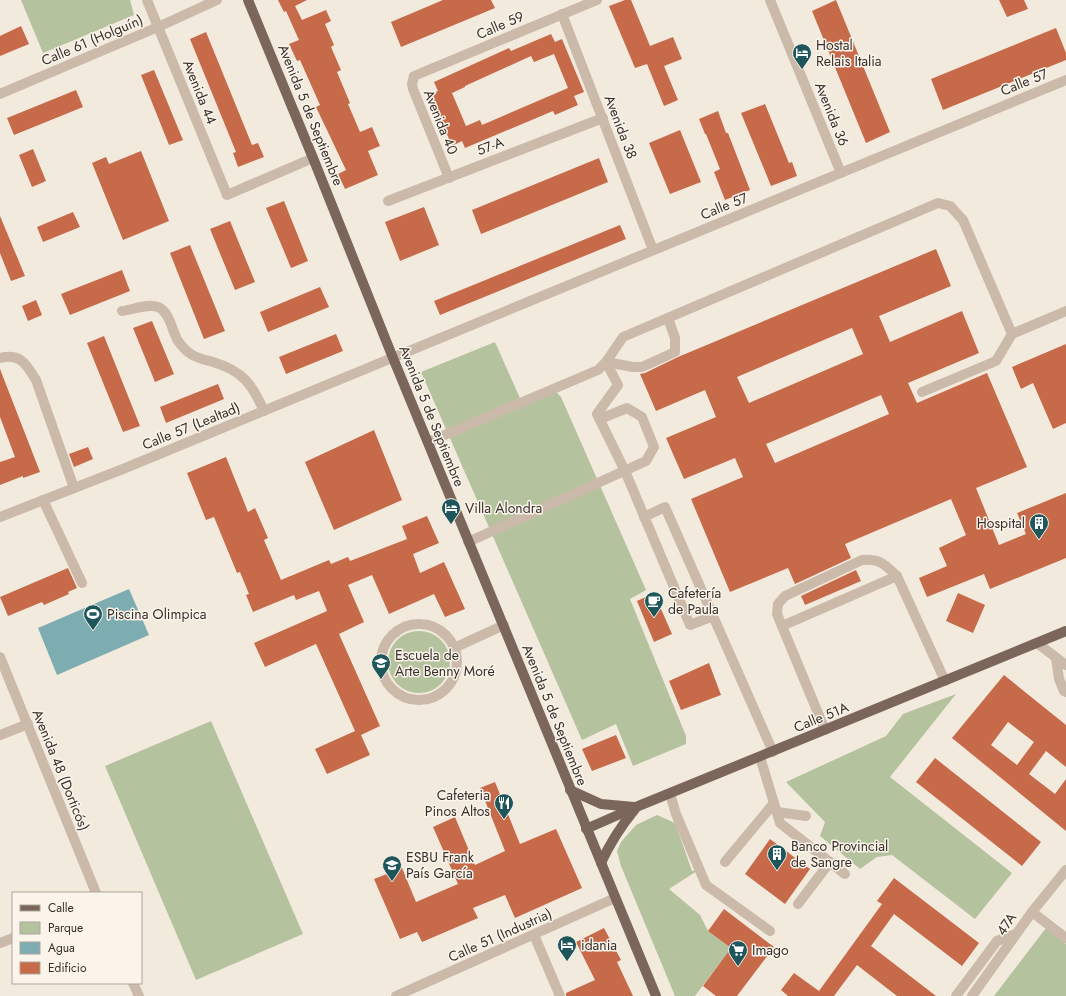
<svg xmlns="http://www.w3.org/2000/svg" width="1066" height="996" font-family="Jost,sans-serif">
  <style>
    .green { fill: #b5c29e }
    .water { fill: #7dadb0 }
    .building { fill: #c66a49; fill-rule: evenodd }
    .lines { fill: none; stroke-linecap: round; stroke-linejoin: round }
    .minor { stroke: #cbbaaa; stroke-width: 10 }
    .major { stroke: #7b665b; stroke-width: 10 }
    .labels { text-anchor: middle; stroke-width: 3; stroke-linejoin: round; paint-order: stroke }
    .street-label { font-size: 14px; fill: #392f2a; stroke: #faf4eb }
    .poi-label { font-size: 14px; fill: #392f2a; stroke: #faf4eb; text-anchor: start }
  </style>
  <rect width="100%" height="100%" fill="#f3eade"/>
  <g class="green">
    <polygon points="21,0 130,0 134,15 43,53"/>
    <polygon points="495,342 523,405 555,391 561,397 646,590 630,599 686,736 686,744 633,766 616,724 582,740 421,372"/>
    <circle cx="419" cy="662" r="31"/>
    <polygon points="956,694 890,777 1012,873 975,919 892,855 877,857 860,869 820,836 825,822 786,782 886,736 903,714"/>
    <polygon points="211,721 303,934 196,980 105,766"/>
    <polygon points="657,815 675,823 692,871 700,869 669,889 700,915 708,931 731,948 695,996 675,996 621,866 617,851 621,842 636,825"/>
    <polygon points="1046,928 1066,944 1066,996 994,996"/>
  </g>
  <polygon class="water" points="129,589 149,635 57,675 38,628"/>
  <g class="building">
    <polygon points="278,0 307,0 295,6 302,20 326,10 331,21 325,24 334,45 331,47 341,70 337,72 350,103 348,104 360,132 372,127 380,146 368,151 378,175 345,189 338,174 346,170 316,107 320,105 300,60 297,61 289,44 299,40 286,11 284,12"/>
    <polygon points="443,0 491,0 495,8 401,47 391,22"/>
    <polygon points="625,0 631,0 650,46 673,37 682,59 664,66 678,100 664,106 647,64 635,68 609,6"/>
    <polygon points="836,0 890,132 866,143 812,11"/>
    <polygon points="999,0 1024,0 1028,9 1007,17"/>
    <polygon points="21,26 29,44 0,56 0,36"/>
    <polygon points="1056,28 1066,53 1066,60 943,110 931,79"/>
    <polygon points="206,32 252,145 258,143 264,157 238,167 233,153 236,152 190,39"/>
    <path d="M551 34 555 42 562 39 584 92 574 96 578 105 555 115 553 111 465 148 462 141 452 146 430 94 438 91 434 82 509 48 511 51ZM554 54 568 88 482 125 480 120 466 126 452 93 465 87V86L531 56 534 62Z"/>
    <polygon points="154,70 183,140 169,145 141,75"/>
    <polygon points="76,90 83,107 14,135 7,118"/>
    <polygon points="765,104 789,163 792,162 797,176 771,186 741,113"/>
    <polygon points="718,111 726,133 728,133 750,190 725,200 714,172 720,169 706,134 705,134 699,119"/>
    <polygon points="680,130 701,182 670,194 649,143"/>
    <polygon points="33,149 46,181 32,187 19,155"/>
    <polygon points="141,151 169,221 123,240 92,163 106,157 109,164"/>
    <polygon points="599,158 608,182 481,234 472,210"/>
    <polygon points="284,201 308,261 291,268 266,208"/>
    <polygon points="424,207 439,245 400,261 385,222"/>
    <polygon points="73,212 80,227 43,242 37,227"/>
    <polygon points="0,216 25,276 11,281 0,253"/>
    <polygon points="230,221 255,282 235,290 210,229"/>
    <polygon points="620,225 626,239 440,315 434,301"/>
    <polygon points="190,245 225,331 204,339 170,253"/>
    <path d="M936 249 951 286 879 316 890 342 962 311 979 353 908 383 917 403 987 373 1027 467 976 488 999 545 1026 534 1017 513 1066 493V558L990 589 984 574 927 597 919 578 947 566 939 548 966 535 951 499 845 544 851 558 795 584 788 568 730 592 691 499 743 477 735 458 684 479 666 438 716 417 705 390 656 411 640 374 645 373 678 357ZM852 328 863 354 749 403 737 377ZM881 395 889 414 775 463 766 444Z"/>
    <polygon points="122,270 130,291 70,315 61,294"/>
    <polygon points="320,287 329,307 268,332 260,312"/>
    <polygon points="36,300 42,315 28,321 22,306"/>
    <polygon points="152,321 174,374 155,382 133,328"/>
    <polygon points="336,334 343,351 286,374 279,357"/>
    <polygon points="104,336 140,426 123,432 87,343"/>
    <polygon points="1066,344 1066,423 1053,429 1033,383 1021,389 1012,367"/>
    <polygon points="0,369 40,472 23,478 23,476 0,485 0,462 15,457 0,417"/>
    <polygon points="218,384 224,399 166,423 160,407"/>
    <polygon points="374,430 402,500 334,530 305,462"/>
    <polygon points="88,447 93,459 74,467 69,454"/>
    <polygon points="226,457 248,512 255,508 268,538 264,540 281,580 329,560 331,564 348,557 350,561 407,539 402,526 427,516 439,543 413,554 420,573 444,562 465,609 445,617 434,594 389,614 372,575 348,585 364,622 339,634 380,726 361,735 370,755 327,774 315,749 355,731 316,644 265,667 254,643 327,611 319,591 296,600 294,595 253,612 246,595 249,594 240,572 237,573 214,517 206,520 187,473"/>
    <polygon points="68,568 77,588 68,592 69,594 44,605 42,602 8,616 0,597"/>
    <polygon points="856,570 861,581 805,605 801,596"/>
    <polygon points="654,593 672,634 654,642 637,601"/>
    <polygon points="958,593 985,605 973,633 946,621"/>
    <polygon points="709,663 721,695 681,710 669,681"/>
    <path d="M1004 675 1066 725V767L1046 751 1029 774 1055 794 1066 779V831L952 738ZM1008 722 1034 742 1017 765 991 745Z"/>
    <polygon points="616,735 626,758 592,771 582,749"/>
    <polygon points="935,758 1041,842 1022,866 916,782"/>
    <polygon points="495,782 520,844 556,829 582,888 515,918 505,895 473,908 478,918 422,942 417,932 400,939 374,879 402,868 416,902 458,884 433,827 455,817 475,865 505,851 480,788"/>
    <polygon points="770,839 810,869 785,904 745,874"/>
    <polygon points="894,878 979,943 962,966 894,914 871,946 936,996 897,996 857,965 834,996 788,996 781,990 794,973 819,991 882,904 877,901"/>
    <polygon points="724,909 774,947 737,996 716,996 703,986 731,948 708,931"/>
    <polygon points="604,928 621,960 617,962 633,996 566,996 566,993 595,980 576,942"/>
  </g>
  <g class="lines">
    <g class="minor">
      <polyline points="147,0 227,195 313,158"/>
      <polyline points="770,0 841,173"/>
      <polyline points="562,14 653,250"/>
      <polyline points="0,94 158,27 217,0"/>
      <polyline points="449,178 413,89 412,84 414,76 597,0"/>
      <polyline points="388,201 603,118"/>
      <path d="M122 311C132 310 148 303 158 307 170 312 172 331 178 341 181 345 184 349 188 352 195 358 205 360 213 362 243 371 252 384 264 411"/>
      <path d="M0 358C21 353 26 364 36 380L74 488"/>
      <polyline points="606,362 618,385 597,414 625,471 690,625 713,616"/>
      <polyline points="606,362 633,367 642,367 675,352 675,338 668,318"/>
      <polyline points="922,392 996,361 1012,334 1066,311"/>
      <polyline points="428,442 598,370 606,362 623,337 938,203 950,206 963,220 1012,334"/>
      <polyline points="43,500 82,583"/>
      <polyline points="0,517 123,469 1066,80"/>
      <polyline points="644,517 665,507 773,752"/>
      <polyline points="468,542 646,461 654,447 642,417 627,408 600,419"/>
      <circle cx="419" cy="662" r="38"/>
      <polyline points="782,626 897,576"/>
      <polyline points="1037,643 1066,665"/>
      <polyline points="454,648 504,625"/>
      <polyline points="0,657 96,893"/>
      <polyline points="1056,658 1059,679 1064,691 1066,692"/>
      <path d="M825 730 777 614 778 604 785 596 862 560C880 558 885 565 897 576L945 681"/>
      <polyline points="0,735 28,724"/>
      <polyline points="760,757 780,823 845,874"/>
      <polyline points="670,794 676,814 706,885 770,931"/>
      <polyline points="777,812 806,816"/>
      <polyline points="725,862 774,803"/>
      <polyline points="798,904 830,862"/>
      <polyline points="1032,912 1066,938"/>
      <polyline points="534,935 560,996"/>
      <polyline points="0,943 13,938"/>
      <polyline points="133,983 139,996"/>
      <polyline points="396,996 615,898"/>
      <polyline points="956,996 997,941 1016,934"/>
      <polyline points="972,996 1032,912 1066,870"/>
    </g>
    <g class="major">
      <polyline points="248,0 313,158 393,358 656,996"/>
      <polyline points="570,790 601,804 634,807"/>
      <polyline points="586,829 636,807 1066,631"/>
      <path d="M601 863C610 843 621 826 635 809"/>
    </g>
  </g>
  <defs>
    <g id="hotel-pin" transform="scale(1)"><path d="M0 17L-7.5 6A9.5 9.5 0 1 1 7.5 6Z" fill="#1f565b" stroke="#faf4eb"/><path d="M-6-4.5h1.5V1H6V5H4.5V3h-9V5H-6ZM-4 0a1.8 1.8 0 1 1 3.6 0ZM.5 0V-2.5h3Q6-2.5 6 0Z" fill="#fff"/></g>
    <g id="building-pin" transform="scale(1)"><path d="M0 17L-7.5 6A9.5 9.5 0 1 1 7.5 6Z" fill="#1f565b" stroke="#faf4eb"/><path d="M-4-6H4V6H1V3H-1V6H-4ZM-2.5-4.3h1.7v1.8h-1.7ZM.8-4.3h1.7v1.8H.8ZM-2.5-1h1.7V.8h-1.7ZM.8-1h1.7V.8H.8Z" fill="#fff"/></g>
    <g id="cafe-pin" transform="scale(1)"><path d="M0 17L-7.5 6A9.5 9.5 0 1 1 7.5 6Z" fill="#1f565b" stroke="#faf4eb"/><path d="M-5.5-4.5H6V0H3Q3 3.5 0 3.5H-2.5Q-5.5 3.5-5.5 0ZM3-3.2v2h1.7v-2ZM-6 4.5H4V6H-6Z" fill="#fff"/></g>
    <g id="stadium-pin" transform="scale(1)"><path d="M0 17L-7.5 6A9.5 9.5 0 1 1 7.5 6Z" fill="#1f565b" stroke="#faf4eb"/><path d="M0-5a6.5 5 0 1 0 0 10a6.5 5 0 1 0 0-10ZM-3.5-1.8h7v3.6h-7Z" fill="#fff"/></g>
    <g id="school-pin" transform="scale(1)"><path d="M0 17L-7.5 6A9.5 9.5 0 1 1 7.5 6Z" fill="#1f565b" stroke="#faf4eb"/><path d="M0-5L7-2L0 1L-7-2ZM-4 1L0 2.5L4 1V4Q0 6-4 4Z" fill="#fff"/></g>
    <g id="restaurant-pin" transform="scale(1)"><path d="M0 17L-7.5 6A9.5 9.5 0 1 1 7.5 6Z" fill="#1f565b" stroke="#faf4eb"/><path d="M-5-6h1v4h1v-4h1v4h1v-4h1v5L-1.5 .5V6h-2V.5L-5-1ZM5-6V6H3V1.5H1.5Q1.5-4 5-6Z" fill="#fff"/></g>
    <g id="supermarket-pin" transform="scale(1)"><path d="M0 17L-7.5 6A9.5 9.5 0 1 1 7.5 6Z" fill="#1f565b" stroke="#faf4eb"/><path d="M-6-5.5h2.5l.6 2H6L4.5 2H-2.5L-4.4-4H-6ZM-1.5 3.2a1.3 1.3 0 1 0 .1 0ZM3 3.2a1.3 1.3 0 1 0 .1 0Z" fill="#fff"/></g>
  </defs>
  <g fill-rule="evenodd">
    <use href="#hotel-pin" x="802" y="53"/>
    <use href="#hotel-pin" x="451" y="508"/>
    <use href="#building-pin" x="1039" y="523"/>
    <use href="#cafe-pin" x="654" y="601"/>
    <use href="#stadium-pin" x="93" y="614"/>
    <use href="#school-pin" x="381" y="663"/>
    <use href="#restaurant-pin" x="504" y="803"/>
    <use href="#building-pin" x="777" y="854"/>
    <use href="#school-pin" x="392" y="865"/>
    <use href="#hotel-pin" x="567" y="945"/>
    <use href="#supermarket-pin" x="738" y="950"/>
  </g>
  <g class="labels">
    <g class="street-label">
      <text transform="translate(500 25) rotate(-23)" y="5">Calle 59</text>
      <text transform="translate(92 40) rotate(-23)" y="5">Calle 61 (Holguín)</text>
      <text transform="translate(1024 82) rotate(-22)" y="5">Calle 57</text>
      <text transform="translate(200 92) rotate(68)" y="5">Avenida 44</text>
      <text transform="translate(832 114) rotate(68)" y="5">Avenida 36</text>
      <text transform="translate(311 115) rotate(68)" y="5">Avenida 5 de Septiembre</text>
      <text transform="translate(441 122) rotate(68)" y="5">Avenida 40</text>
      <text transform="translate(621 127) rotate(69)" y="5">Avenida 38</text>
      <text transform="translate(490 146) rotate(-21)" y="5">57-A</text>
      <text transform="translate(724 206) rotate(-22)" y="5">Calle 57</text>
      <text transform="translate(432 416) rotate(68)" y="5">Avenida 5 de Septiembre</text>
      <text transform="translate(191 426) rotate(-22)" y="5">Calle 57 (Lealtad)</text>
      <text transform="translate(555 715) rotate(68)" y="5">Avenida 5 de Septiembre</text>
      <text transform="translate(821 717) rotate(-22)" y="5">Calle 51A</text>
      <text transform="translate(61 770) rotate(68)" y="5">Avenida 48 (Dorticós)</text>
      <text transform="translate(1006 924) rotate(-55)" y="5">47A</text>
      <text transform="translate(500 935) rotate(-24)" y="5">Calle 51 (Industria)</text>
    </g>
    <g class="poi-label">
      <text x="816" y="50">Hostal<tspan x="816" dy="16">Relais Italia</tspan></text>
      <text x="465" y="513">Villa Alondra</text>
      <text x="1025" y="528" text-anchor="end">Hospital</text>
      <text x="668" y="598">Cafetería<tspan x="668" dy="16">de Paula</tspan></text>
      <text x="107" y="619">Piscina Olimpica</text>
      <text x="395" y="660">Escuela de<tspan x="395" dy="16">Arte Benny Moré</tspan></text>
      <text x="490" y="800" text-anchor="end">Cafeteria<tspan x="490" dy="16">Pinos Altos</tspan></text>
      <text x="791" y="851">Banco Provincial<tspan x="791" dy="16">de Sangre</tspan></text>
      <text x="406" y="862">ESBU Frank<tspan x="406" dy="16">País García</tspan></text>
      <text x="581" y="950">idania</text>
      <text x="752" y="955">Imago</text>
    </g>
  </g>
  <rect x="12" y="892" width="130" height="92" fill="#faf4eb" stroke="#ada59e"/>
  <rect x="20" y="905" width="20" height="6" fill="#7b665b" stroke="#ada59e"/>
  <text x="48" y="912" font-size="12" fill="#392f2a">Calle</text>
  <rect x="20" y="922" width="20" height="12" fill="#b5c29e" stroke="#ada59e"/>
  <text x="48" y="932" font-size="12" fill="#392f2a">Parque</text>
  <rect x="20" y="942" width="20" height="12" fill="#7dadb0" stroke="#ada59e"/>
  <text x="48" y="952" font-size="12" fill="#392f2a">Agua</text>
  <rect x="20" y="962" width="20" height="12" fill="#c66a49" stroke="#ada59e"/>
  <text x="48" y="972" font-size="12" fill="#392f2a">Edificio</text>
</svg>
